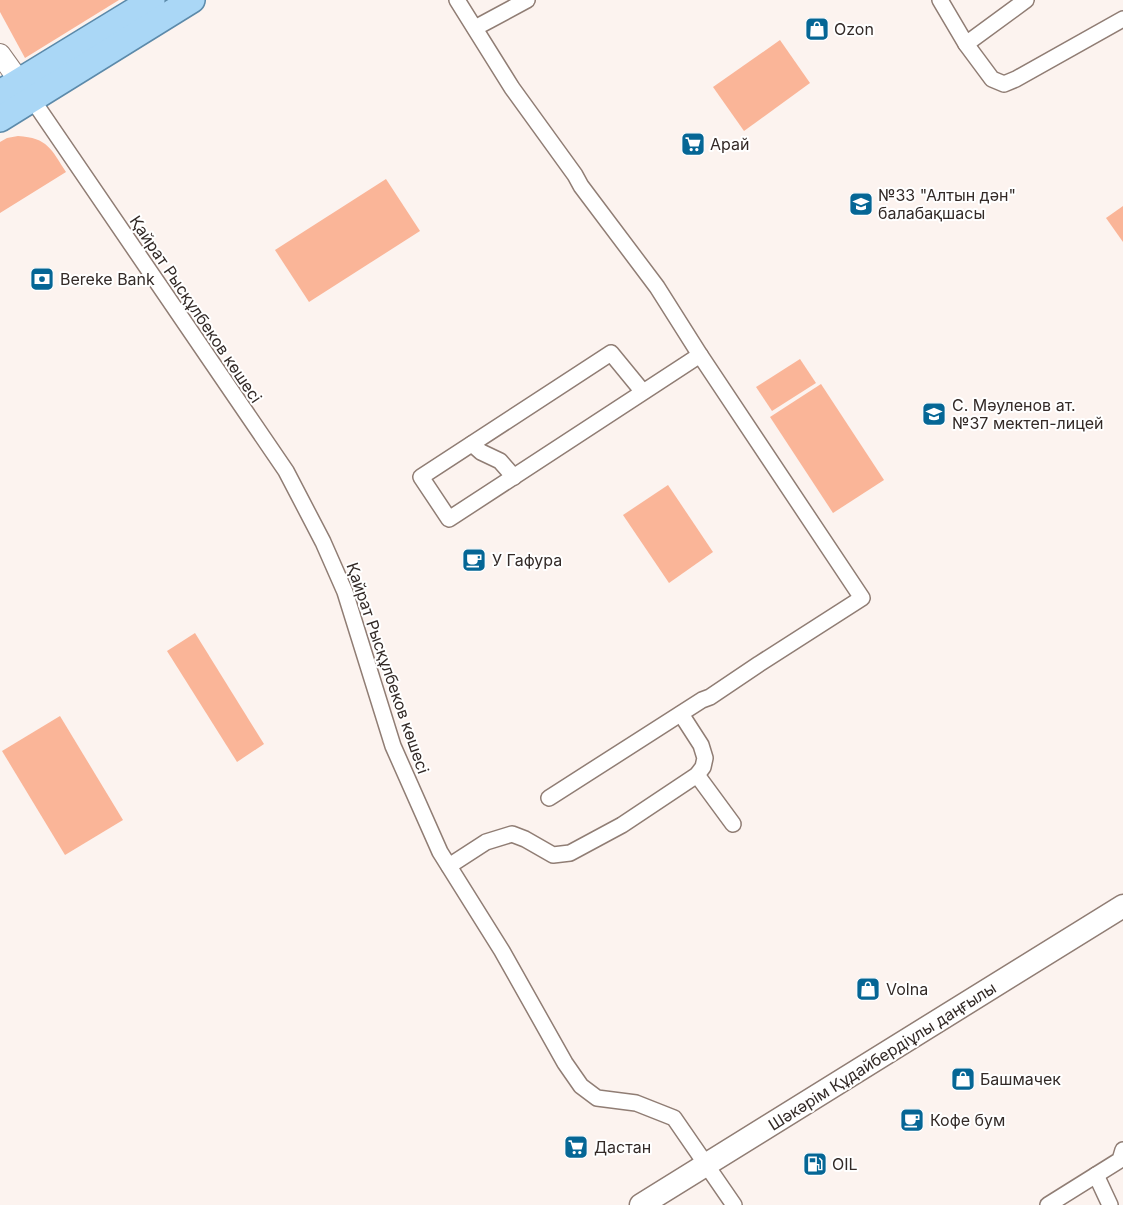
<svg xmlns="http://www.w3.org/2000/svg" width="1123" height="1205" font-family="Inter,sans-serif">
  <style>
    .green { fill: #fab598 }
    .lines { fill: none; stroke-linecap: round; stroke-linejoin: round }
    .minor-casing { stroke: #907d74; stroke-width: 18 }
    .tertiary-casing { stroke: #907d74; stroke-width: 22 }
    .secondary-casing { stroke: #907d74; stroke-width: 25 }
    .primary-casing { stroke: #5c8aaa; stroke-width: 28 }
    .minor { stroke: #fff; stroke-width: 15 }
    .tertiary { stroke: #fff; stroke-width: 20 }
    .secondary { stroke: #fff; stroke-width: 22 }
    .primary { stroke: #aad7f6; stroke-width: 25 }
    .labels { text-anchor: middle; stroke-width: 4; stroke-linejoin: round; paint-order: stroke }
    .poi-label { font-size: 16px; fill: #332a27; stroke: #fff; text-anchor: start }
    .street-label { font-size: 16px; fill: #332a27; stroke: #fff }
  </style>
  <rect width="100%" height="100%" fill="#fcf3ef"/>
  <g class="green">
    <polygon points="0,0 119,0 25,58 0,12"/>
    <polygon points="780,40 810,83 744,131 713,87"/>
    <path d="M18 136C48 138 51 149 66 172L0 213V142L7 138Z"/>
    <polygon points="386,179 420,231 309,302 275,250"/>
    <polygon points="1123,206 1123,242 1106,218"/>
    <polygon points="800,359 816,383 772,411 756,387"/>
    <polygon points="821,384 884,480 833,513 770,417"/>
    <polygon points="668,485 713,552 669,583 623,515"/>
    <polygon points="195,633 264,744 237,762 167,651"/>
    <polygon points="60,716 123,820 65,855 2,751"/>
  </g>
  <g class="lines">
    <g class="minor-casing">
      <g id="minor">
        <polyline points="457,0 512,88 575,175 581,186 657,287 700,355 862,598 759,664 710,697 702,700 549,798"/>
        <polyline points="940,0 966,44 1026,0"/>
        <polyline points="475,28 527,0"/>
        <polyline points="966,44 992,79 1004,84 1016,79 1123,19"/>
        <polyline points="32,99 286,471 323,542 345,592 393,746 440,852 502,951 565,1063 581,1086 597,1098 636,1103 674,1118 734,1205"/>
        <polyline points="643,392 611,353 421,477 449,519 700,355"/>
        <polyline points="472,444 481,452 500,461 514,477"/>
        <polyline points="697,775 733,824"/>
        <polyline points="449,866 486,842 512,834 525,839 553,855 570,853 622,825 697,775 703,767 705,758 701,745 681,714"/>
        <polyline points="1096,1175 1110,1205"/>
        <polyline points="1048,1205 1120,1160 1123,1150"/>
      </g>
    </g>
    <g class="tertiary-casing">
      <polyline id="tertiary" points="0,54 28,93"/>
    </g>
    <g class="secondary-casing">
      <polyline id="secondary" points="641,1205 1123,906"/>
    </g>
    <g class="primary-casing">
      <g id="primary">
        <polyline points="0,93 152,0"/>
        <polyline points="0,119 192,0"/>
      </g>
    </g>
    <use href="#minor" class="minor"/>
    <use href="#tertiary" class="tertiary"/>
    <use href="#secondary" class="secondary"/>
    <use href="#primary" class="primary"/>
  </g>
  <defs>
    <g id="shop-square" transform="scale(1.25)"><rect x="-9" y="-9" width="18" height="18" rx="4" fill="#056695" stroke="#fff"/><path d="M-5-2.5h2.3a2.7 3.5 0 0 1 5.4 0H5L5.5 6h-11ZM-1.5-2.5h3a1.5 2.3 0 0 0-3 0Z" fill="#fff"/></g>
    <g id="supermarket-square" transform="scale(1.25)"><rect x="-9" y="-9" width="18" height="18" rx="4" fill="#056695" stroke="#fff"/><path d="M-6-5.5h2.5l.6 2H6L4.5 2H-2.5L-4.4-4H-6ZM-1.5 3.2a1.3 1.3 0 1 0 .1 0ZM3 3.2a1.3 1.3 0 1 0 .1 0Z" fill="#fff"/></g>
    <g id="school-square" transform="scale(1.25)"><rect x="-9" y="-9" width="18" height="18" rx="4" fill="#056695" stroke="#fff"/><path d="M0-5L7-2L0 1L-7-2ZM-4 1L0 2.5L4 1V4Q0 6-4 4Z" fill="#fff"/></g>
    <g id="bank-square" transform="scale(1.25)"><rect x="-9" y="-9" width="18" height="18" rx="4" fill="#056695" stroke="#fff"/><path d="M-6-4H6V4H-6ZM0-2.3a2.3 2.3 0 1 0 0 4.6a2.3 2.3 0 1 0 0-4.6Z" fill="#fff"/></g>
    <g id="cafe-square" transform="scale(1.25)"><rect x="-9" y="-9" width="18" height="18" rx="4" fill="#056695" stroke="#fff"/><path d="M-5.5-4.5H6V0H3Q3 3.5 0 3.5H-2.5Q-5.5 3.5-5.5 0ZM3-3.2v2h1.7v-2ZM-6 4.5H4V6H-6Z" fill="#fff"/></g>
    <g id="fuel-square" transform="scale(1.25)"><rect x="-9" y="-9" width="18" height="18" rx="4" fill="#056695" stroke="#fff"/><path d="M-5.5-6h7V0h2V4h1.3V-2.5L3-4.5l.8-.8L6-3V5H2.5V1h-1V6h-7ZM-4.2-4.7v3.2H.2V-4.7Z" fill="#fff"/></g>
  </defs>
  <g fill-rule="evenodd">
    <use href="#shop-square" x="817" y="29"/>
    <use href="#supermarket-square" x="693" y="144"/>
    <use href="#school-square" x="861" y="204"/>
    <use href="#bank-square" x="42" y="279"/>
    <use href="#school-square" x="934" y="414"/>
    <use href="#cafe-square" x="474" y="560"/>
    <use href="#shop-square" x="868" y="989"/>
    <use href="#shop-square" x="963" y="1079"/>
    <use href="#cafe-square" x="912" y="1120"/>
    <use href="#supermarket-square" x="576" y="1147"/>
    <use href="#fuel-square" x="815" y="1164"/>
  </g>
  <g class="labels">
    <g class="poi-label">
      <text x="834" y="35">Ozon</text>
      <text x="710" y="150">Арай</text>
      <text x="878" y="201">№33 "Алтын дән"<tspan x="878" dy="18">балабақшасы</tspan></text>
      <text x="60" y="285">Bereke Bank</text>
      <text x="952" y="411">С. Мәуленов ат.<tspan x="952" dy="18">№37 мектеп-лицей</tspan></text>
      <text x="492" y="566">У Гафура</text>
      <text x="886" y="995">Volna</text>
      <text x="980" y="1085">Башмачек</text>
      <text x="930" y="1126">Кофе бум</text>
      <text x="594" y="1153">Дастан</text>
      <text x="832" y="1170">OIL</text>
    </g>
    <g class="street-label">
      <text transform="translate(196 309) rotate(56)" y="6">Қайрат Рысқұлбеков көшесі</text>
      <text transform="translate(388 668) rotate(71)" y="6">Қайрат Рысқұлбеков көшесі</text>
      <text transform="translate(882 1056) rotate(-32)" y="6">Шәкәрім Құдайбердіұлы даңғылы</text>
    </g>
  </g>
</svg>
